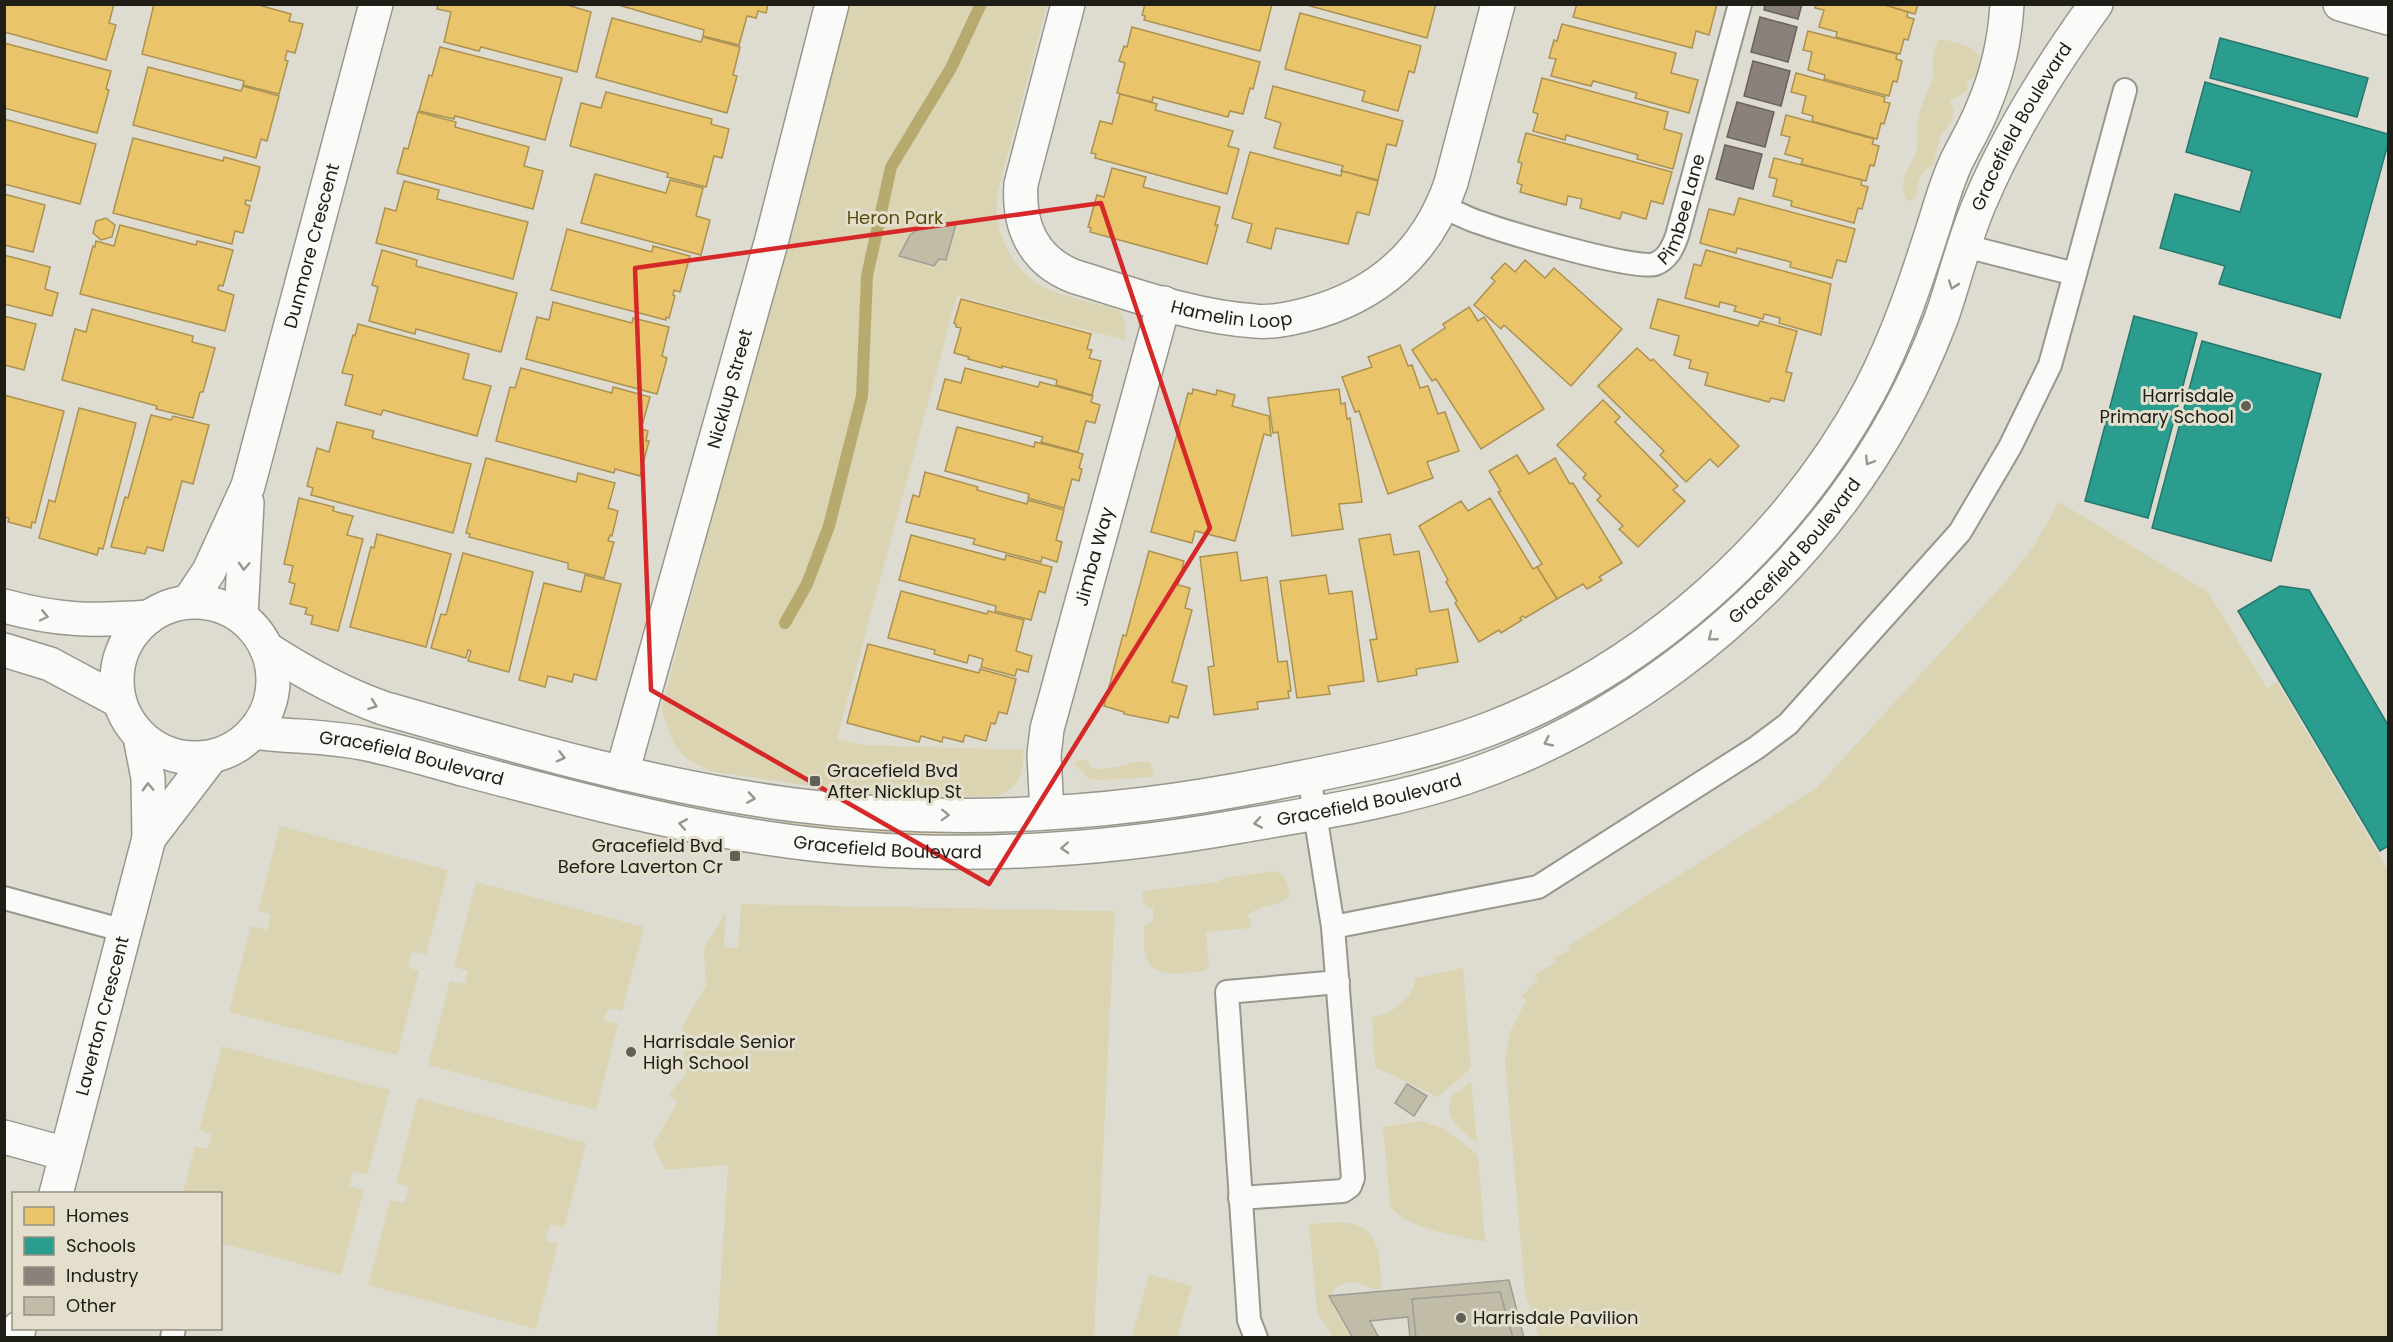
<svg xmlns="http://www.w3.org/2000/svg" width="2393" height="1342" font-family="Poppins,sans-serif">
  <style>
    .green { fill: #dbd4b3 }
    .homes { fill: #e9c46a; stroke: #ac9251; stroke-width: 1.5 }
    .schools { fill: #2a9d8f; stroke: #26776b; stroke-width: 1.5 }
    .industry { fill: #8a817c; stroke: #6a635d; stroke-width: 1.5 }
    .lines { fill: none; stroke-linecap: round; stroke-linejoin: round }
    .stream { stroke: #b6aa6e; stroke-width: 12 }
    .building { fill: #c0bca8; stroke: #9e9c94; stroke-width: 1.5 }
    .service-casing { stroke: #98978e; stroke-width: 26 }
    .minor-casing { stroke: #98978e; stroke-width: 36 }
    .tertiary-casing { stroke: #98978e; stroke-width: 36 }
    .service { stroke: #fafaf8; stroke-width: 22 }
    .minor { stroke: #fafaf8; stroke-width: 33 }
    .tertiary { stroke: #fafaf8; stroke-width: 33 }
    .oneway { stroke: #979792 }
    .marked { fill: none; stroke: #d62828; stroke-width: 4.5; stroke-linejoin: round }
    .poi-dot { fill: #616057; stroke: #e3dfcc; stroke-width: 2 }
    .labels { text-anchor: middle; stroke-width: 6; stroke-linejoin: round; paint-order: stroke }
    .street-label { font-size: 18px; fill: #1e1d16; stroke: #e3dfcc }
    .park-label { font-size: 18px; fill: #594d0e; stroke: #e3dfcc }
    .poi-label { font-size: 18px; fill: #1e1d16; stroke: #e3dfcc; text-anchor: start }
  </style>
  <rect width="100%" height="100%" fill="#dedcd1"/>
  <g class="green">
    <path d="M849 5H1047L997 195C993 233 1013 274 1049 290 1070 298 1095 303 1116 309 1127 318 1127 327 1125 340L957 296 837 739 864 745 1024 750C1022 773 1022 784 999 796L895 798 709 771 685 757 674 744 662 711 663 702Z"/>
    <path d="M1938 40C1954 39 1972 46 1981 57L1976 74 1967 83V91L1950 101 1954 109 1952 121 1941 135 1933 165C1918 172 1918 182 1916 197L1911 201 1906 200C1897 173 1913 168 1917 146 1919 137 1916 128 1918 118 1921 103 1930 89 1934 74 1930 63 1934 51 1938 40Z"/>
    <polygon points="1847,451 1856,456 1832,491 1772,563 1656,664 1585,705 1583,699"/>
    <polygon points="2059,502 2208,592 2267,688 2277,682 2388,870 2388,1337 1539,1337 1525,1292 1505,1062 1509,1034 1526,1000 1521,997 1538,979 1534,975 1556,962 1553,957 1569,951 1568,946 1816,788 2006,581 2033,547"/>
    <path d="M1082 760 1088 761 1092 768C1110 773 1131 759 1150 762L1154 774 1153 777 1096 780 1088 778 1073 762Z"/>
    <polygon points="777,816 1000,829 1004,833 1003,838 893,836 775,825"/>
    <polygon points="280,826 448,870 426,955 412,952 408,967 419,971 397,1055 229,1012 251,926 267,930 271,914 258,911"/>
    <path d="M1273 871C1288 874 1287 883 1290 897 1277 907 1260 904 1247 916L1250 920 1251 928 1206 932 1209 967 1205 971C1179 973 1145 983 1144 944 1144 938 1145 932 1144 925L1153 921V908L1147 907 1142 901 1143 891 1217 882 1225 878Z"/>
    <polygon points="476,882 644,927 622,1011 608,1008 604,1020 618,1024 596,1110 428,1065 450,981 465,984 468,971 454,967"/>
    <polygon points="741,904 1115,911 1094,1337 717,1337 728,1165 665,1170 653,1145 678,1101 669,1095 686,1074 682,1027 706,986 704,948 726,912 724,947 738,948"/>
    <path d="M1463 968 1471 1068 1438 1097 1375 1067 1372 1017C1394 1013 1411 1001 1416 978Z"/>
    <polygon points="222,1046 390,1090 367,1175 353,1171 349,1186 364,1190 341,1275 221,1243 220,1194 183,1193 195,1146 208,1149 212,1134 199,1130"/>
    <path d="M1471 1082 1477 1143C1462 1130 1443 1120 1451 1097Z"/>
    <polygon points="418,1098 586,1143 564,1228 550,1224 545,1240 558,1244 536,1329 368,1285 390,1200 404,1203 409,1187 396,1183"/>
    <path d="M1421 1121 1445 1129 1478 1155 1485 1242C1458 1235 1405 1230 1390 1205L1383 1127Z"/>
    <path d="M1339 1222C1383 1224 1379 1256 1382 1290 1361 1289 1355 1273 1333 1290 1329 1307 1344 1324 1352 1337H1333L1317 1312 1309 1224Z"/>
    <polygon points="1149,1274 1192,1286 1177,1337 1132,1337"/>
  </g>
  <g class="homes">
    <polygon points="4,4 114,4 109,23 116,25 106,60 4,32"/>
    <polygon points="154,4 255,4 291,14 289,21 303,24 295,53 287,51 285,60 288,61 279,94 243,85 244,81 142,54"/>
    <polygon points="438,4 564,4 591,12 577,72 481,47 479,51 444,42 451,12 437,9"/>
    <polygon points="615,4 768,4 766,13 758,11 756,18 747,16 739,45 703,36 704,30"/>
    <polygon points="1145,4 1272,4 1260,51 1144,20 1145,16 1142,15"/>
    <polygon points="1303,4 1436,4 1427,38"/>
    <polygon points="1577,4 1717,4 1709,35 1696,31 1692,48 1573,17"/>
    <polygon points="1816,4 1882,4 1908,12 1907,17 1914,19 1908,40 1904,39 1900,54 1836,37 1837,32 1819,27 1824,10 1815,8"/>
    <polygon points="1882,4 1918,4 1915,14"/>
    <polygon points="1300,13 1421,46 1414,73 1409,71 1398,111 1362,101 1365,91 1285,69"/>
    <polygon points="612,18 701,42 703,37 740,47 733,75 737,76 727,113 596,77"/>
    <polygon points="1562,24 1676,53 1671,73 1698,80 1689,113 1635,98 1637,93 1593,81 1591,86 1551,76 1556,59 1549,58 1554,40 1557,41"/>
    <polygon points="1132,27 1260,62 1253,89 1250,88 1243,114 1230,111 1228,117 1153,97 1152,102 1117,93 1125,63 1119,61 1124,46 1127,47"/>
    <polygon points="1808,31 1897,54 1896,59 1902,61 1897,82 1893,81 1889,96 1824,79 1825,75 1808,70 1812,52 1803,50"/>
    <polygon points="4,43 111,71 106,89 109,90 97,133 4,108"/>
    <polygon points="440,47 562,78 545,140 455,116 454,119 419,111 429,75 432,76"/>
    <polygon points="148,67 241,91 243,86 279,96 267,141 261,139 256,158 133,125"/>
    <polygon points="1796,73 1885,97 1884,102 1890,103 1884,124 1881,123 1877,139 1812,121 1813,116 1802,113 1806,96 1791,92"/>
    <polygon points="1542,78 1668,112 1664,129 1682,134 1673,169 1637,159 1638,155 1566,135 1565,140 1533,131 1538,114 1533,112"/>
    <polygon points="1273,86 1403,121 1396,146 1387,144 1378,180 1341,171 1343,166 1274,148 1281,123 1265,118"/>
    <polygon points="606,92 712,119 711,124 729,129 722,158 714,156 706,187 667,177 668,173 570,146 581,103 601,108"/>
    <polygon points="1120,94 1157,104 1155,110 1233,131 1228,146 1239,149 1227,194 1095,158 1096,154 1091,153 1100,121 1112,124"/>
    <polygon points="418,112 456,122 455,127 529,147 524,166 543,171 533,209 397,173 404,148 408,149"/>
    <polygon points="1786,115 1874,139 1872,144 1879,146 1874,166 1870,165 1866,181 1801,164 1803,159 1785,154 1790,137 1781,135"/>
    <polygon points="4,119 96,144 80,204 4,184"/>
    <polygon points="1526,133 1672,172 1663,204 1651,201 1646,219 1622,212 1620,219 1580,208 1582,199 1568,196 1566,205 1520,192 1522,185 1517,183 1522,163 1518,162"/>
    <polygon points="133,138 223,161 224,157 260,167 251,201 246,200 245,204 250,206 243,233 235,231 232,244 113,213"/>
    <polygon points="1250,152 1341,176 1342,171 1378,181 1369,215 1357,212 1348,244 1276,228 1271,249 1247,242 1252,224 1232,218"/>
    <polygon points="1774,158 1862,180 1861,185 1868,187 1862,209 1858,208 1854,223 1791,206 1792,201 1773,196 1777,179 1769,177"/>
    <polygon points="1112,168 1146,177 1143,187 1220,207 1215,225 1218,225 1207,264 1090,232 1091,228 1088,227 1097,195 1104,197"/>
    <polygon points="595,174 666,193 670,180 703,188 696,216 710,220 701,255 581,223"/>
    <polygon points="404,181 439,190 437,199 528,222 513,279 376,243 385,208 396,211"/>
    <polygon points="4,194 45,205 33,252 4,245"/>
    <polygon points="1739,198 1855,229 1846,262 1837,260 1832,278 1790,267 1791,262 1737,248 1736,253 1700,243 1709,209 1734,215"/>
    <polygon points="106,218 115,225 112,237 101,240 93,233 96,221"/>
    <polygon points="120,225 196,245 197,241 233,250 223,286 219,285 218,290 234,295 225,331 80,294 93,246 95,247 96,241 114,246"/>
    <polygon points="567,229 652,252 653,246 690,256 680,292 674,290 673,295 675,296 669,318 666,317 666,320 551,290"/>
    <polygon points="382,250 417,260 416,266 517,293 501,352 416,329 415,334 369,321 378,287 372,285"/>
    <polygon points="1706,250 1831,284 1821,335 1779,323 1780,318 1764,314 1763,319 1734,311 1736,306 1720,302 1719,307 1685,298 1694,264 1701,266"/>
    <polygon points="4,255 50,267 45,289 58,293 52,316 4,304"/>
    <polygon points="1525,260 1545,278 1554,268 1622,329 1571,386 1504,325 1501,329 1474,305 1495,281 1491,278 1505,263 1515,272"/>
    <polygon points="961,299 1091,334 1087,349 1092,350 1089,358 1101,361 1092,395 1056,385 1057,380 1002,366 1002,368 968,359 969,357 954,353 961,328 956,327 956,324 954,323"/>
    <polygon points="1658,299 1758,326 1760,321 1797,331 1786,372 1792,373 1784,401 1771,398 1769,402 1705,385 1708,373 1689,368 1691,360 1674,355 1679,336 1650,328"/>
    <polygon points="553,302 632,323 633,318 669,327 662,356 667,358 657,394 526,359 537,317 549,320"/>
    <polygon points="1469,307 1478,321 1484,317 1544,409 1481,449 1436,379 1432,381 1412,350 1445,328 1443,324"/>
    <polygon points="92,309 193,336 192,342 215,348 203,392 200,392 193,418 156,409 157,406 62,380 75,329 86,332"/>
    <polygon points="4,316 36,324 24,370 4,365"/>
    <polygon points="358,324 469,354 463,379 491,386 477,436 383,410 381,415 345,405 353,375 342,373 353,335 355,336"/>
    <polygon points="1400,345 1408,366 1412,365 1420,388 1428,386 1438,414 1445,412 1459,451 1427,462 1433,478 1388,494 1359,411 1355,412 1342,377 1372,367 1368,357"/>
    <polygon points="1637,348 1651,361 1653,359 1739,446 1718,467 1710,459 1686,482 1660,455 1664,451 1598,386"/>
    <polygon points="521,368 612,393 613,387 650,397 641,429 648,431 646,441 649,441 640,476 615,469 614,473 496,441 510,387 515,388"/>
    <polygon points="965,368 1038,387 1040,382 1093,396 1091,402 1100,405 1095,423 1086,421 1078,452 1041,442 1043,437 937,409 945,379 961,383"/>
    <polygon points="1193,389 1216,395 1217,390 1235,395 1232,406 1269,416 1271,436 1264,434 1235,541 1195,531 1192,543 1151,532 1188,393 1192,394"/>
    <polygon points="1339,389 1341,404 1345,403 1347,419 1350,418 1362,502 1339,504 1343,529 1292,536 1278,432 1273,433 1268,398"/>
    <polygon points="4,395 64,411 35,523 32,522 31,528 8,522 9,518 4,517"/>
    <polygon points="1603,400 1620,417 1615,422 1678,486 1673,490 1685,501 1638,547 1619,529 1623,526 1597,500 1601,496 1583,478 1586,474 1557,445"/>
    <polygon points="79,408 136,423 103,549 99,548 97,555 39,538 49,500 55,502"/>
    <polygon points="151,415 171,420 173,416 209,425 193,484 182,481 163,551 147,547 145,554 111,547 125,497 128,498"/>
    <polygon points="337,422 374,431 372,438 471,464 453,533 311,495 313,488 307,486 317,448 329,452"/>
    <polygon points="957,427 1034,447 1035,442 1083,454 1079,468 1082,469 1079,481 1072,479 1064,508 1028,498 1029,494 945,471"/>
    <polygon points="1517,455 1529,474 1555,458 1570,484 1573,483 1622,563 1599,577 1602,580 1587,589 1583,584 1557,599 1537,567 1542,564 1498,492 1501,491 1489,471"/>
    <polygon points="486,458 576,482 578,473 615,483 608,508 618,511 612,536 610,535 608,541 614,542 604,578 568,569 568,563 469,537 470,534 466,533"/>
    <polygon points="925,472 978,487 977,490 1027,504 1028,500 1064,510 1056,540 1062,542 1057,562 1042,557 1041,562 973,544 975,539 906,522 913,495 919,497"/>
    <polygon points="299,498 334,507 333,511 353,516 347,535 363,539 338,631 311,624 313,616 305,614 307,608 290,604 295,584 289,582 293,566 284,564"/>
    <polygon points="1490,498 1533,569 1537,567 1557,599 1525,618 1523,616 1520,618 1522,620 1501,633 1499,630 1479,642 1455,603 1457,601 1446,582 1448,580 1419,526 1461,501 1468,511"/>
    <polygon points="377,534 451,554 426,647 350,627 371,547 374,548"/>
    <polygon points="1390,534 1394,555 1419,551 1430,612 1448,609 1458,662 1416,669 1417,675 1378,682 1370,640 1377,639 1359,539"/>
    <polygon points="911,535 1005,560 1006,555 1052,567 1045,593 1039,591 1031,620 995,611 996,606 899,580"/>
    <polygon points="1149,551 1184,561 1178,585 1190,588 1185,608 1192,610 1172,682 1187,686 1178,718 1170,716 1168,723 1124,714 1124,712 1104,706 1123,635 1126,636"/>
    <polygon points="1237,552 1241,581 1267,577 1278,662 1287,661 1291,691 1288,691 1289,698 1257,702 1258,709 1214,715 1208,667 1214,666 1200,557"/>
    <polygon points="463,553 533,572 509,672 468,661 471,651 468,650 466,658 431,648 441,614 446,615"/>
    <polygon points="585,575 621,584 596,680 574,674 572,682 548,676 545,687 519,680 544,583 581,592"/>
    <polygon points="1326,575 1329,594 1352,591 1364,681 1328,686 1330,694 1297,698 1280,581"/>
    <polygon points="901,591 987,614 988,611 1024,620 1016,651 1032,656 1028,672 1017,669 1015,676 981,667 983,659 969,655 967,663 934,654 935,650 888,638"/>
    <polygon points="868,644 979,673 980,669 1016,679 1007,714 999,712 995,724 991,723 986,741 965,735 963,742 943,737 942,742 921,736 919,742 847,723"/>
  </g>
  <g class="schools">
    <polygon points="2220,38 2368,78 2357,117 2210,78"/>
    <polygon points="2205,82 2388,134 2388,144 2340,318 2219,284 2225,266 2160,248 2175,194 2240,212 2252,171 2186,152"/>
    <polygon points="2134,316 2197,333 2148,518 2085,501"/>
    <polygon points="2202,341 2321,374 2271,561 2152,528"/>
    <polygon points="2280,586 2309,590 2388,725 2388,846 2380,851 2238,611"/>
  </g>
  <g class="industry">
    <polygon points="1765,4 1802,4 1798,19 1764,10"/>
    <polygon points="1760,17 1797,27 1788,62 1751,52"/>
    <polygon points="1753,61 1790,71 1781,106 1744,96"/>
    <polygon points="1737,102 1774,112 1765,147 1727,137"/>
    <polygon points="1725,145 1762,154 1753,189 1716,179"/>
  </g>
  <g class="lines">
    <polyline class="stream" points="785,623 807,584 829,526 862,396 867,276 891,167 951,68 981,4"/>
  </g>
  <g class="building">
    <polygon points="931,221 956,224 946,260 939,259 934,266 899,256 910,235"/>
    <polygon points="1407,1084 1427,1096 1414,1116 1395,1103"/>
    <polygon points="1509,1280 1524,1338 1410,1338 1408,1317 1370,1321 1379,1338 1353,1338 1329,1296"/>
    <polygon points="1500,1292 1513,1338 1416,1338 1412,1299"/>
  </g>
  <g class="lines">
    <g class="service-casing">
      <g id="service">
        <path id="s1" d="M1443 206C1455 212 1467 219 1481 223 1506 232 1636 271 1655 264 1668 259 1673 247 1677 236L1740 4"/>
        <polyline points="1965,246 2075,274 2125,90"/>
        <polyline points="4,898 125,931"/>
        <polyline points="1333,927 1538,887 1756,748 1788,724 1960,532 2010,447 2050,365 2075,274"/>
        <polyline points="1240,1198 1343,1191 1350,1186 1353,1178 1333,927 1309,776"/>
        <polyline points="172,1338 174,1328"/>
        <polyline points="1256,1338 1249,1320 1227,992 1338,982"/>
      </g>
    </g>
    <g class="minor-casing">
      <g id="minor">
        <path id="s2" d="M1068 4 1021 184C1018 226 1033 260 1073 276 1131 294 1193 317 1255 321 1271 323 1289 319 1305 315 1376 297 1427 253 1451 183L1498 4"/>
        <polyline points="2340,4 2388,18"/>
        <path id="s3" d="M189 601 209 571 248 486 376 4"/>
        <polyline points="241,616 247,503"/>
        <path id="s4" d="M622 773 772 239 832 4"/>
        <path id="s5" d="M1047 812 1044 755 1047 729 1164 303"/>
        <polyline points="149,838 211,757"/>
        <polyline points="4,1137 66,1154"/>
        <path id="s6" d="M56 1194 149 838 148 778 140 737"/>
        <polyline points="17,1338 19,1328"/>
      </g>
    </g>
    <g class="tertiary-casing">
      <g id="tertiary">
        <circle cx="195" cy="680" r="78"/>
        <path d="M4 606C59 621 93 621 149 617"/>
        <path d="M266 648C303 672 341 693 383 708 518 747 655 787 795 805 952 825 1114 815 1269 784 1343 769 1418 756 1489 729 1649 667 1788 542 1869 392 1898 337 1917 279 1936 219 1942 199 1948 179 1957 160 1966 142 1977 124 1984 105 1998 72 2005 40 2007 4"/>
        <polyline points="4,650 50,664 119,701"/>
        <path id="s7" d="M254 732C291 737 331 736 367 744 400 751 433 761 466 770 566 796 664 823 766 838 923 862 1085 854 1241 826 1316 813 1392 802 1464 778 1613 728 1750 624 1843 499 1883 445 1917 382 1941 319 1955 280 1964 238 1981 200 2010 131 2052 65 2096 4"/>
      </g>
    </g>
    <use href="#service" class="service"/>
    <use href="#minor" class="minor"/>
    <use href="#tertiary" class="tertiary"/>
  </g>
  <defs><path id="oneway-chevron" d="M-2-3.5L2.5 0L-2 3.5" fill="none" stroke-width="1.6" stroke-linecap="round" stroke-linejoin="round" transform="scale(1.5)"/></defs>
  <g class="oneway">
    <use href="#oneway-chevron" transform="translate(1953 285) rotate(109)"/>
    <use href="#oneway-chevron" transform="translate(1869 461) rotate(122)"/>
    <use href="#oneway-chevron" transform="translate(244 566) rotate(93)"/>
    <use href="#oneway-chevron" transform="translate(44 616) rotate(12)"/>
    <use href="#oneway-chevron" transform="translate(1712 637) rotate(141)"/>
    <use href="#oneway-chevron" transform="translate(373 705) rotate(20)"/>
    <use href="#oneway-chevron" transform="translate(1548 742) rotate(155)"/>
    <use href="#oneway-chevron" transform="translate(561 757) rotate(15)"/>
    <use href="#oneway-chevron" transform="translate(148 787) rotate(-92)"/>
    <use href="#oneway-chevron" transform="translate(751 798) rotate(9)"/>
    <use href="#oneway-chevron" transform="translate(945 815) rotate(2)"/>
    <use href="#oneway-chevron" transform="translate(1258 823) rotate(170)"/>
    <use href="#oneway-chevron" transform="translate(683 824) rotate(-170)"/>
    <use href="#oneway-chevron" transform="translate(1065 848) rotate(177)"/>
  </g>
  <path class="marked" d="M1101 203 1210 528 989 884 651 690 635 268Z"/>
  <g class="poi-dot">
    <circle cx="2246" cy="406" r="6"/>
    <rect x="809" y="775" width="12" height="12" rx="3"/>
    <rect x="729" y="850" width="12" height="12" rx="3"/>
    <circle cx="631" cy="1052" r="6"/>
    <circle cx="1461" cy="1318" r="6"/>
  </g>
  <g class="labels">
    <g class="street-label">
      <text dy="6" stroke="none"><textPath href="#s7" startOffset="2122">Gracefield Boulevard</textPath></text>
      <text dy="6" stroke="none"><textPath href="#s1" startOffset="285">Pimbee Lane</textPath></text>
      <text dy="6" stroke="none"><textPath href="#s3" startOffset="378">Dunmore Crescent</textPath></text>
      <text dy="6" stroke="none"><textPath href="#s2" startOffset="464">Hamelin Loop</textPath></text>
      <text dy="6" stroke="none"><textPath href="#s4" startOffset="399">Nicklup Street</textPath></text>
      <text dy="6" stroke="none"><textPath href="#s7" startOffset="1636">Gracefield Boulevard</textPath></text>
      <text dy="6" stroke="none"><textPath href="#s5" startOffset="262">Jimba Way</textPath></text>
      <text dy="6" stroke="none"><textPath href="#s7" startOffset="160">Gracefield Boulevard</textPath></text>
      <text dy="6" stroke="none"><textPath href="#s7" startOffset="1132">Gracefield Boulevard</textPath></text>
      <text dy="6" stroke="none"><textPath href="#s7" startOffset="646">Gracefield Boulevard</textPath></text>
      <text dy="6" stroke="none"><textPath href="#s6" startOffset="184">Laverton Crescent</textPath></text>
    </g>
    <g class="park-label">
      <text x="895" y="224">Heron Park</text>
    </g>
    <g class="poi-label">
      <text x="2234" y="402" text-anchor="end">Harrisdale<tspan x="2234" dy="21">Primary School</tspan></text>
      <text x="827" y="777">Gracefield Bvd<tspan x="827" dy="21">After Nicklup St</tspan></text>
      <text x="723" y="852" text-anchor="end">Gracefield Bvd<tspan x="723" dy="21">Before Laverton Cr</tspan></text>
      <text x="643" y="1048">Harrisdale Senior<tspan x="643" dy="21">High School</tspan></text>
      <text x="1473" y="1324">Harrisdale Pavilion</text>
    </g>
  </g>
  <rect width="2393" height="1342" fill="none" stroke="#1e1d16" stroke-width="12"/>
  <rect x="12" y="1192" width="210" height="138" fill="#e3dfcc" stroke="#949183" stroke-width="1.5"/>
  <rect x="24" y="1207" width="30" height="18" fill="#e9c46a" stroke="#949183" stroke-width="1.5"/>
  <text x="66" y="1222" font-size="18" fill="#1e1d16">Homes</text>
  <rect x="24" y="1237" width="30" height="18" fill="#2a9d8f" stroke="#949183" stroke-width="1.5"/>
  <text x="66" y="1252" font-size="18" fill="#1e1d16">Schools</text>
  <rect x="24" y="1267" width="30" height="18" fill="#8a817c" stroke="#949183" stroke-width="1.5"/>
  <text x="66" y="1282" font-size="18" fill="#1e1d16">Industry</text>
  <rect x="24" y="1297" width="30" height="18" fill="#c0bca8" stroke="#949183" stroke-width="1.5"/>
  <text x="66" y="1312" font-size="18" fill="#1e1d16">Other</text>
</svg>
